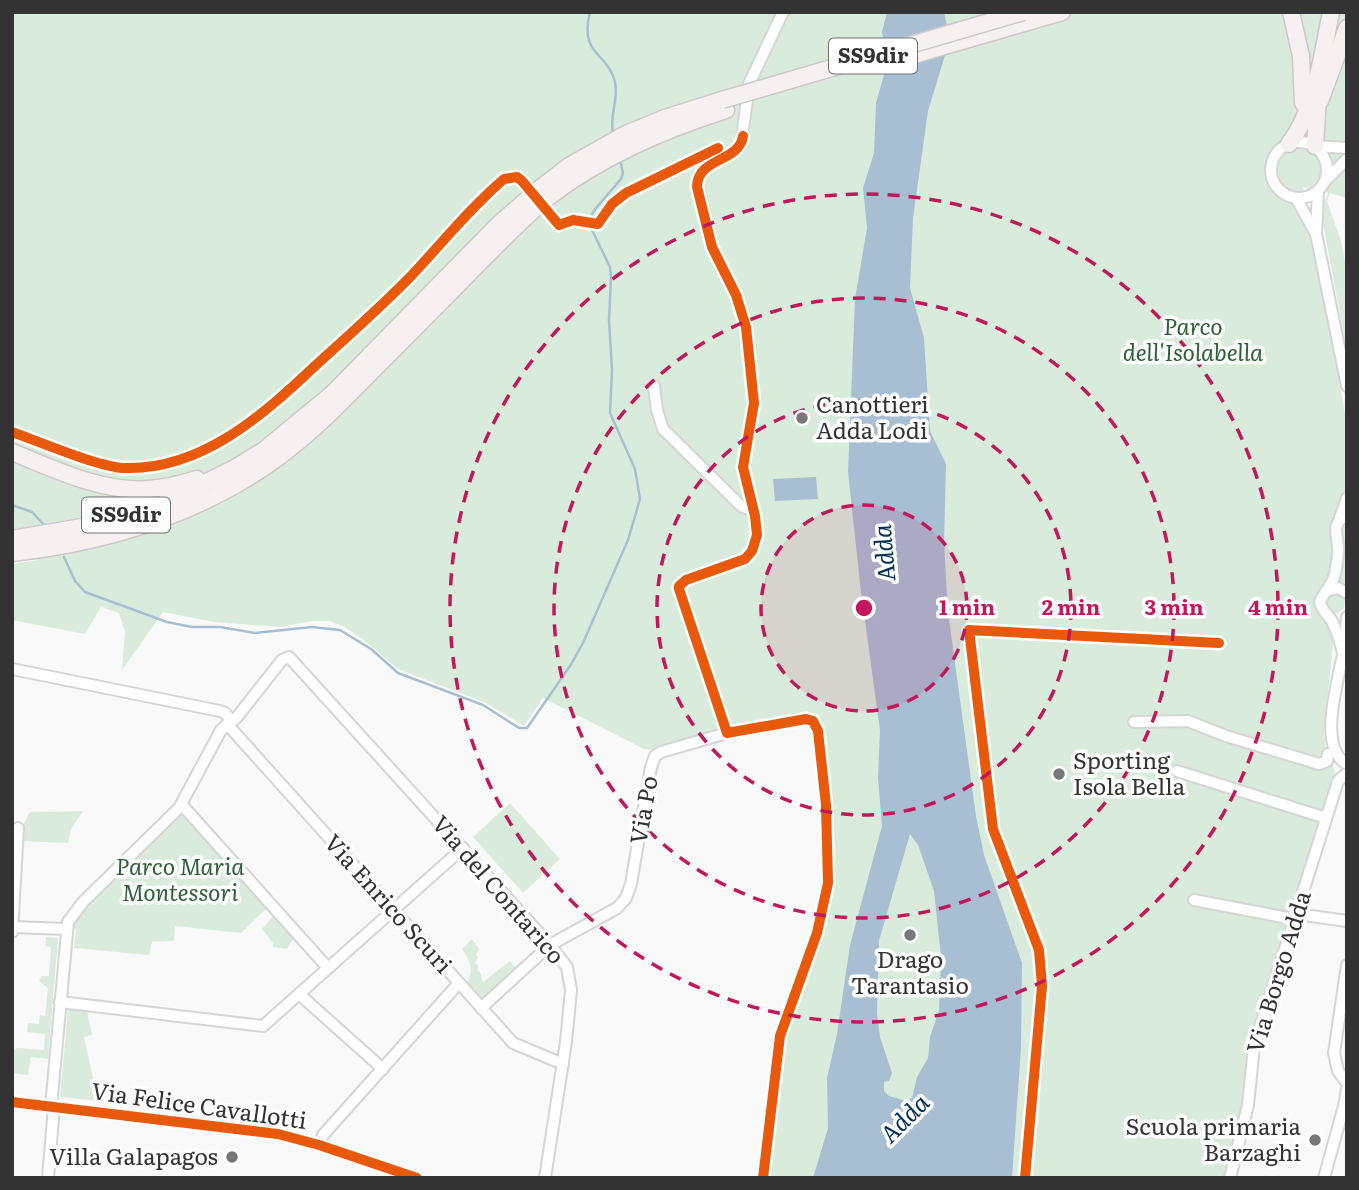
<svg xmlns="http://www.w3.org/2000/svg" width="1359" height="1190" font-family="Literata,serif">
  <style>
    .green { fill: #d9ecdc }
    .water { fill: #a8bed2; fill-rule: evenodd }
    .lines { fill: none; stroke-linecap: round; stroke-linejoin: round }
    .stream { stroke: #a8bed2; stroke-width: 2.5 }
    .minor-casing { stroke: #d5d5d5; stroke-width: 14 }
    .highway-casing { stroke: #cec6c8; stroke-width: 19 }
    .minor { stroke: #fefefe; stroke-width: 10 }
    .highway { stroke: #f7f0f1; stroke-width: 16 }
    .highway-bridge-casing { stroke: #cec6c8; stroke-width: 19; stroke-linecap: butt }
    .highway-bridge { stroke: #f7f0f1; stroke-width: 16 }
    .cycleway-casing { stroke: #fff; stroke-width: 15 }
    .cycleway { stroke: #e8590c; stroke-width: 10 }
    .ring { fill: none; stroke: #c2185b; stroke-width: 3.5; stroke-dasharray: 12 9 }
    .poi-dot { fill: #787878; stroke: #fff; stroke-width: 2.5 }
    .labels { text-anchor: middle; stroke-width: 7; stroke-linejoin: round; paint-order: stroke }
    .shield { fill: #fff; stroke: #707070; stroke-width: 2 }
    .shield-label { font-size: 21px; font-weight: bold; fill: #333 }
    .park-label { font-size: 23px; font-style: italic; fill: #2e613a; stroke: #fff }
    .poi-label { font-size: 23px; fill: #333; stroke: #fff; text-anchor: start }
    .street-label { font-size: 23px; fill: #333; stroke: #fff }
    .water-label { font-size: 24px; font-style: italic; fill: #003057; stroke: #fff }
    .centre { fill: #c2185b; stroke: #fff; stroke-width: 3.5 }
    .ring-label { font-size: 21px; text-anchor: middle; font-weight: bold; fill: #c2185b; stroke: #fff; stroke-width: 7; stroke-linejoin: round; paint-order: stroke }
  </style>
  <rect width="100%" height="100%" fill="#f9f9f9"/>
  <g class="green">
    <polygon points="12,12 1347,12 1347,198 1330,193 1327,201 1341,241 1346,266 1347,352 1322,218 1322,207 1328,193 1303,187 1347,424 1347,564 1344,609 1336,614 1324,733 1326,749 1337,776 1252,1044 1246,1104 1228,1178 765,1178 782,1036 827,901 828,806 817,713 726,731 656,751 644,749 543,698 524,726 486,703 398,669 361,638 345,627 330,621 313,621 281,627 214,622 163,612 122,670 125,632 119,613 101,607 85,634 12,620 12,564 39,560 12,551"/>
    <polygon points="510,803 560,859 523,893 473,837"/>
    <polygon points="83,811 71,829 68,843 23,841 22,827 30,812"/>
    <polygon points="182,814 266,909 241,933 175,926 174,941 152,942 149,955 74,948 76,929 74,928 80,913"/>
    <polygon points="273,916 293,939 287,949 273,947 273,943 262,929"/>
    <polygon points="46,937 58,938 48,1059 31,1057 28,1075 12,1073 12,1052 17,1048 44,1050 45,1034 27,1032 28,1023 39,1024 40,1015 45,1016 48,988 39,981 42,976 49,976 51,947 45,946"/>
    <path d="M472 939 479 949 476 955 478 957 475 964H478V971L480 972 483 982 510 961 516 968 481 1000 466 984C475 972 470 960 462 949Z"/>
    <polygon points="68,1009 87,1011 92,1035 84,1037 98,1101 60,1097"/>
  </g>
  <g class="water">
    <path d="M887 12H944L950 39 928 111 913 218 910 288 924 338 930 431 946 464 944 544 948 612 976 816 984 855 1022 963 1021 1048 1012 1178H813L828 1128 827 1078 837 1034 850 945 882 826 878 778 880 730 861 592 848 472 855 299 867 228 863 188 874 153 876 103 887 64 882 32ZM910 834 918 845 934 891 941 957 939 1011 930 1037 928 1058 917 1077 912 1098 906 1101 889 1096 884 1091V1082L889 1081 892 1073 880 1037 877 1013 879 941Z"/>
    <polygon points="816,477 818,499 775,501 773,479"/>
  </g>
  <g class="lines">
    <g class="stream">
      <path d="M590 12C579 56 607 51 615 82 619 99 609 116 613 133"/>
      <polyline points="12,505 32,512 46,527"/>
      <polyline points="64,557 75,581 85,592 167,622 192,627 220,627 255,633 312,627 340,630 371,649 398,673 483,705 519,728 527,728 570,666 583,643 628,540 640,499 635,469 610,413 612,370 609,320 611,278 610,267 591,228 592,214 596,208 621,179 623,173 620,159"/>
    </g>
    <g class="minor-casing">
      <g id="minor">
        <circle cx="1299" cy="170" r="28"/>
        <polyline points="1315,146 1347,148"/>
        <polyline points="1327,179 1347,159"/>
        <polyline points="1318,191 1316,234 1347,386"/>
        <polyline points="1296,198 1315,232"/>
        <polyline points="654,386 657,410 663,429 741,506 754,511"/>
        <path d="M1347 516C1328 523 1340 539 1338 554 1337 563 1336 574 1332 582 1328 590 1323 594 1320 602 1322 611 1327 614 1332 621 1337 632 1341 643 1343 654 1338 682 1317 748 1347 764"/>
        <polyline points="1340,518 1347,498"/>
        <polyline points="1326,591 1338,588 1347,593"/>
        <polyline points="1344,648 1347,617"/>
        <polyline points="12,669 220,711 225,713 232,721"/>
        <polyline points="1134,722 1188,721 1226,736 1319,764 1327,761 1328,754"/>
        <polyline points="227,724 513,1043 563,1064"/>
        <path d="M727 733 679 589V586L686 580 745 559 752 551 757 535 755 516 743 467 754 403 746 327 736 295 712 247 697 180C704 160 729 160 741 145L749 84 783 12"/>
        <polyline points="1177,771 1326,818"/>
        <polyline points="182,805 328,968"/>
        <polyline points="1194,900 1288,918 1304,915 1347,921"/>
        <polyline points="12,927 66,929"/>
        <polyline points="12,932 18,828"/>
        <polyline points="1347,965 1334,1053 1338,1071 1347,1083"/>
        <polyline points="299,994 383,1069"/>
        <polyline points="60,1002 263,1026 463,848"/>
        <polyline points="481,1008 550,945 617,908 626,898 631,884 651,767 655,756 661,752 727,733 803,719 813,721 818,731 826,805 828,883 817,933 780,1036 763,1178"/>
        <polyline points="12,1102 278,1134 319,1145 417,1178"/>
        <polyline points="51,1107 68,922 83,902 179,808 221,730 237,717 282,660 289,657 550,945 567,967 571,990 566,1042 545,1178"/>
        <polyline points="319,1145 323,1135 459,983"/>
        <polyline points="48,1178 54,1107"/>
        <polyline points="1230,1178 1248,1105 1254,1047 1338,781 1346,774"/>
        <polyline points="1324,1178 1344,1106 1347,1089"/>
      </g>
    </g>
    <g class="highway-casing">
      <g id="highway">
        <polyline points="1291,12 1301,56 1303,103"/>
        <polyline points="886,63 1062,12"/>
        <polyline points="1320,101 1347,28"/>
        <path d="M1289 144C1316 108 1322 55 1331 12"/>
        <polyline points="1315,146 1318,97"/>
        <path d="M12 452C54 469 103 493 149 489 165 488 181 484 197 479"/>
        <polyline points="12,539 88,526 161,505 233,469 263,451 331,395 499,224 538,190 569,166 626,134 665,118 722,100"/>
        <path d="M12 553C101 543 191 517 266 466 307 438 342 402 376 367 411 332 446 297 481 261 502 240 523 218 546 199 600 157 661 131 726 110"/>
      </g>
    </g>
    <use href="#minor" class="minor"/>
    <use href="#highway" class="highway"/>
    <g class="highway-bridge-casing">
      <polyline id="highway-bridge" points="722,100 1023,12"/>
    </g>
    <use href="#highway-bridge" class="highway-bridge"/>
    <g class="cycleway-casing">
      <g id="cycleway">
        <path d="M743 136C739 163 697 157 697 187L712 247 736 295 746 327 754 403 743 467 755 516 757 535 752 551 745 559 686 580 679 586V589L727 733 806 719 813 721 818 731 826 805 828 883 817 933 780 1036 763 1178"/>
        <path d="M12 432C40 442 96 466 123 468 201 471 263 415 315 366 348 336 381 307 412 275 442 243 471 207 504 179L517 177 522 181 559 225 573 220 598 224 612 204 626 193 718 148"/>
        <polyline points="12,1102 278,1134 319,1145 417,1178"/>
        <polyline points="1025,1178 1042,986 1039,950 993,829 969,630 1219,643"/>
      </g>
    </g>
    <use href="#cycleway" class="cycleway"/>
  </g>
  <circle cx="864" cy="608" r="103" fill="#c2185b" fill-opacity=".12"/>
  <g class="ring">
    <circle cx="864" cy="608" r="103"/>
    <circle cx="864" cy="608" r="207"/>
    <circle cx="864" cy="608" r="310"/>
    <circle cx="864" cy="608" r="414"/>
  </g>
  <g class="poi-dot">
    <circle cx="802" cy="418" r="7"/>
    <circle cx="1059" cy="774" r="7"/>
    <circle cx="910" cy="935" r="7"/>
    <circle cx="1315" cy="1140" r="7"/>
    <circle cx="232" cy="1157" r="7"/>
  </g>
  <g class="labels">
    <g class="shield">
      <rect x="829" y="38.5" width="88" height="35" rx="5"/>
      <rect x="82" y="497.5" width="88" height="35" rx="5"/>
    </g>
    <g class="shield-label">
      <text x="873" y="63">SS9dir</text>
      <text x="126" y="522">SS9dir</text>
    </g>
    <g class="park-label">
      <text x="1193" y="335">Parco<tspan x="1193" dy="26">dell'Isolabella</tspan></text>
      <text x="180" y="875">Parco Maria<tspan x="180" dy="26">Montessori</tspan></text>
    </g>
    <g class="poi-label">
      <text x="816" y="413">Canottieri<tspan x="816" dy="26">Adda Lodi</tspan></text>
      <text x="1073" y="769">Sporting<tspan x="1073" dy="26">Isola Bella</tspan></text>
      <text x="910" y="968" text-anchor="middle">Drago<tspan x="910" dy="26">Tarantasio</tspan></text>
      <text x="1301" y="1135" text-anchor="end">Scuola primaria<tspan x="1301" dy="26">Barzaghi</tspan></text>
      <text x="218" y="1165" text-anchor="end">Villa Galapagos</text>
    </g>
    <g class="street-label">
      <text transform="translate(644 810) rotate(-80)" y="8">Via Po</text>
      <text transform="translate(498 890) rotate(49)" y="8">Via del Contarico</text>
      <text transform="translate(388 904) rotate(48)" y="8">Via Enrico Scuri</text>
      <text transform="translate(1279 972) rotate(-73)" y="8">Via Borgo Adda</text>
      <text transform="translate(199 1106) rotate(8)" y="8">Via Felice Cavallotti</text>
    </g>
    <g class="water-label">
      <text transform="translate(885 553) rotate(-95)" y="8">Adda</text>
      <text transform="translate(905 1119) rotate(-45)" y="8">Adda</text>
    </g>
  </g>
  <circle cx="864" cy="608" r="10" class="centre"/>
  <g class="ring-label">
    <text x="967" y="615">1 min</text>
    <text x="1071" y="615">2 min</text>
    <text x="1174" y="615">3 min</text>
    <text x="1278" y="615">4 min</text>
  </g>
  <rect width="1359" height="1190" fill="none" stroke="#333333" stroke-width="28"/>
</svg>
